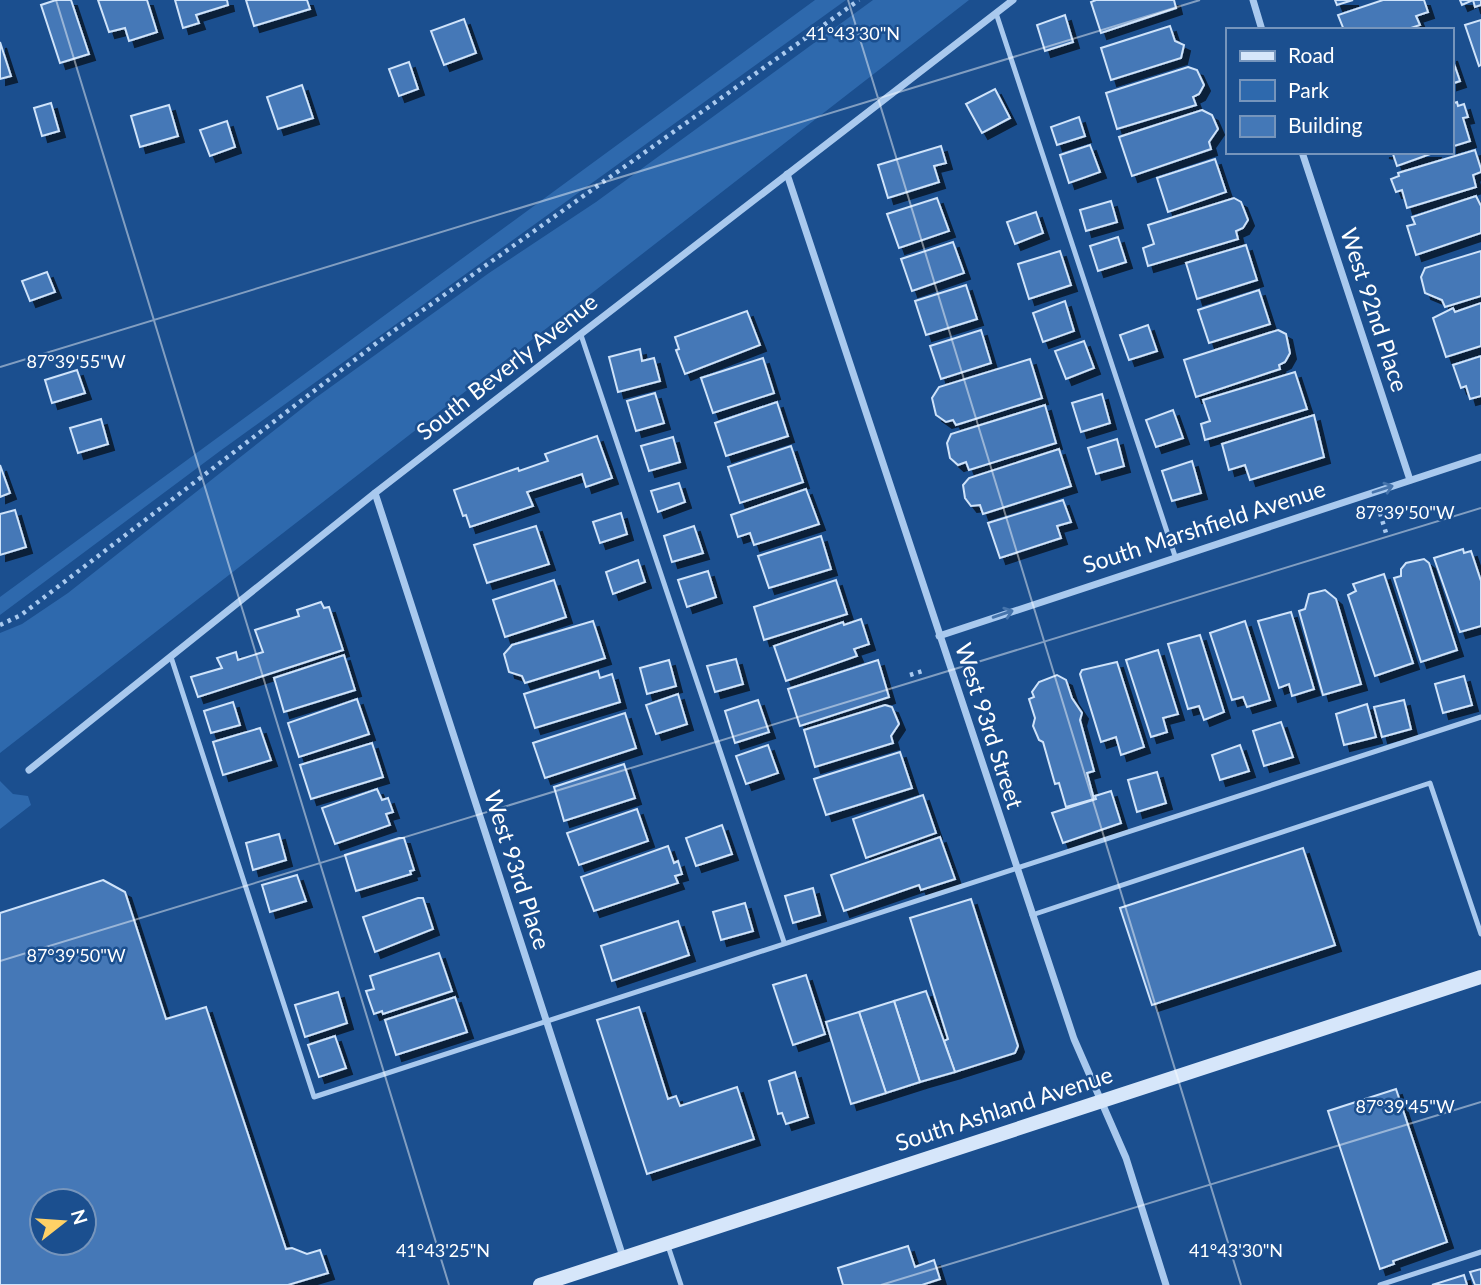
<svg xmlns="http://www.w3.org/2000/svg" width="1481" height="1285" font-family="Lato,sans-serif">
  <style>
    .green { fill: #2e69ad }
    .building { fill: #4478b7; stroke: #cfe3fa; stroke-width: 2; fill-rule: evenodd; filter: url(#shadow) }
    .lines { fill: none; stroke-linecap: round; stroke-linejoin: round }
    .path { stroke: #a9c9ee; stroke-width: 4.5; stroke-dasharray: 3.5 5; stroke-linecap: butt }
    .lane { stroke: #a9c9ee; stroke-width: 5 }
    .street { stroke: #a9c9ee; stroke-width: 7 }
    .secondary { stroke: #d6e6fa; stroke-width: 14 }
    .oneway { stroke: #4674ac }
    .ticks { fill: none; stroke: #fff; stroke-width: 2; stroke-opacity: 0.45 }
    .labels { text-anchor: middle; stroke-width: 5; stroke-linejoin: round; paint-order: stroke }
    .street-label { font-size: 23px; fill: #fff; stroke: #1b4f8f }
    .ticks-label { font-size: 18px; text-anchor: middle; fill: #fff; stroke: #1b4f8f; stroke-width: 5; stroke-linejoin: round; paint-order: stroke }
  </style>
  <defs>
    <filter id="shadow"><feDropShadow dx="6" dy="6" stdDeviation="0" flood-color="#0009"/></filter>
  </defs>
  <rect width="100%" height="100%" fill="#1b4f8f"/>
  <g class="green">
    <polygon points="815,0 846,0 220,451 0,615 0,597"/>
    <polygon points="873,0 969,0 0,753 0,633 22,624 68,593 314,399 489,273 596,202"/>
    <polygon points="0,781 13,794 28,796 31,805 0,829"/>
  </g>
  <g class="building">
    <polygon points="56,0 71,0 89,54 60,63 41,5"/>
    <polygon points="98,0 147,0 157,32 129,41 125,28 109,32"/>
    <polygon points="175,0 227,0 228,5 196,15 199,23 183,28"/>
    <polygon points="246,0 307,0 310,9 254,26"/>
    <polygon points="1096,0 1174,0 1176,8 1101,33 1091,2"/>
    <polygon points="1335,0 1353,0 1337,5"/>
    <polygon points="1383,0 1424,0 1428,12 1416,16 1420,25 1405,30 1344,30 1338,15"/>
    <polygon points="1460,0 1481,0 1481,5 1475,7 1473,0 1462,5"/>
    <polygon points="1065,15 1073,42 1045,51 1037,25"/>
    <polygon points="464,19 476,53 444,65 431,31"/>
    <polygon points="1481,20 1481,65 1479,66 1465,25"/>
    <polygon points="1170,26 1175,41 1184,45 1181,58 1111,80 1101,48"/>
    <polygon points="0,42 11,76 0,79"/>
    <polygon points="1451,55 1460,81 1451,84"/>
    <polygon points="409,62 418,89 399,96 389,69"/>
    <polygon points="1188,67 1197,70 1204,85 1199,94 1193,97 1196,105 1117,129 1106,93"/>
    <polygon points="302,85 313,118 278,129 267,97"/>
    <polygon points="995,89 1010,118 982,133 966,104"/>
    <polygon points="1457,102 1458,106 1464,104 1468,117 1463,118 1470,141 1451,147 1451,104"/>
    <polygon points="51,103 59,131 42,136 34,108"/>
    <polygon points="169,105 178,136 140,147 131,116"/>
    <polygon points="1202,110 1212,115 1218,129 1209,142 1211,149 1132,176 1119,137"/>
    <polygon points="1079,117 1085,136 1057,145 1051,127"/>
    <polygon points="227,121 235,147 210,156 200,130"/>
    <polygon points="1090,145 1100,172 1069,183 1060,155"/>
    <polygon points="941,146 946,163 934,166 939,182 888,198 878,165"/>
    <polygon points="1475,150 1481,169 1481,172 1473,175 1476,187 1407,208 1402,190 1396,192 1391,179 1399,176 1398,173"/>
    <polygon points="1383,152 1436,152 1397,166 1393,154"/>
    <polygon points="1215,159 1226,192 1168,212 1157,178"/>
    <polygon points="1476,196 1481,206 1481,233 1416,255 1407,226 1415,224 1412,217"/>
    <polygon points="937,198 949,231 899,248 887,214"/>
    <polygon points="1234,198 1241,202 1248,220 1243,228 1236,231 1238,239 1148,266 1143,248 1154,244 1148,225"/>
    <polygon points="1111,201 1117,222 1086,231 1080,210"/>
    <polygon points="1036,212 1043,233 1015,244 1007,222"/>
    <polygon points="1118,237 1126,262 1098,271 1090,246"/>
    <polygon points="953,242 964,273 912,291 901,259"/>
    <polygon points="1246,245 1257,280 1197,299 1186,263"/>
    <polygon points="1060,251 1071,285 1029,299 1018,264"/>
    <polygon points="1481,251 1481,296 1445,307 1442,300 1425,293 1421,277 1425,268"/>
    <polygon points="47,272 55,292 30,301 22,281"/>
    <polygon points="966,285 977,319 926,335 915,301"/>
    <polygon points="1259,290 1270,324 1209,343 1198,310"/>
    <polygon points="1065,301 1074,331 1043,342 1033,313"/>
    <polygon points="1481,303 1481,346 1446,357 1433,318 1453,308 1455,312"/>
    <polygon points="747,311 760,345 685,374 676,350 679,349 675,337"/>
    <polygon points="1148,325 1157,351 1129,360 1120,335"/>
    <polygon points="981,330 991,363 941,379 930,346"/>
    <polygon points="1278,330 1286,334 1290,353 1285,362 1279,365 1280,369 1196,397 1184,360"/>
    <polygon points="1084,341 1094,368 1066,379 1055,351"/>
    <polygon points="640,349 642,361 654,358 660,381 618,392 609,357"/>
    <polygon points="1481,356 1481,396 1470,399 1466,386 1461,388 1453,365"/>
    <polygon points="763,358 774,393 713,413 701,378"/>
    <polygon points="1030,359 1042,398 956,425 953,420 946,422 936,415 932,398 939,387"/>
    <polygon points="77,370 85,393 52,403 45,380"/>
    <polygon points="1295,372 1307,409 1205,440 1201,424 1210,421 1203,400"/>
    <polygon points="655,393 664,423 636,431 627,401"/>
    <polygon points="1102,394 1110,423 1081,432 1072,403"/>
    <polygon points="777,402 788,436 726,456 715,423"/>
    <polygon points="1045,405 1056,443 969,470 966,462 958,465 950,458 947,443 951,434"/>
    <polygon points="1173,410 1183,438 1156,447 1146,420"/>
    <polygon points="1314,415 1324,457 1250,480 1245,465 1229,470 1222,444"/>
    <polygon points="101,419 108,444 78,453 70,428"/>
    <polygon points="597,436 612,478 586,487 582,474 527,492 533,506 470,527 466,515 463,516 454,490 518,468 519,471 548,461 545,454"/>
    <polygon points="673,437 680,462 649,471 641,446"/>
    <polygon points="1117,439 1124,466 1096,474 1088,448"/>
    <polygon points="791,446 803,482 740,503 728,467"/>
    <polygon points="1059,449 1071,486 983,514 980,505 971,506 965,498 963,485 969,478"/>
    <polygon points="1192,461 1201,493 1172,501 1162,471"/>
    <polygon points="0,465 10,493 0,497"/>
    <polygon points="679,483 685,502 658,512 651,491"/>
    <polygon points="806,489 819,524 754,545 750,533 738,537 731,515"/>
    <polygon points="1063,500 1071,522 1057,526 1061,538 1000,558 988,523"/>
    <polygon points="15,510 26,547 0,555 0,514"/>
    <polygon points="621,513 627,534 600,543 593,522"/>
    <polygon points="536,526 549,564 487,583 474,545"/>
    <polygon points="694,526 703,553 672,562 664,536"/>
    <polygon points="821,536 831,569 769,588 758,556"/>
    <polygon points="1463,549 1464,553 1471,551 1481,581 1481,626 1460,632 1434,558"/>
    <polygon points="1424,559 1429,563 1457,650 1421,662 1394,578 1401,576 1401,569 1406,563"/>
    <polygon points="638,560 645,582 613,594 606,572"/>
    <polygon points="708,571 716,597 687,607 678,580"/>
    <polygon points="1384,574 1413,663 1375,676 1348,595 1356,591 1353,584"/>
    <polygon points="554,580 566,617 505,637 493,600"/>
    <polygon points="836,580 847,614 764,640 754,607"/>
    <polygon points="1325,590 1336,599 1361,684 1323,695 1299,611 1305,609 1309,594"/>
    <polygon points="321,602 324,608 329,607 343,650 198,697 191,677 222,668 217,658 236,652 238,660 263,652 255,630 299,616 297,610"/>
    <polygon points="1291,612 1314,689 1292,696 1289,684 1279,688 1258,621"/>
    <polygon points="861,619 869,644 854,649 857,656 786,681 774,646 843,622 844,625"/>
    <polygon points="593,621 605,658 525,683 522,676 509,672 504,654 512,645"/>
    <polygon points="1245,621 1270,700 1247,707 1243,697 1232,700 1210,633"/>
    <polygon points="1200,635 1224,712 1204,720 1199,706 1188,709 1168,644"/>
    <polygon points="1158,650 1178,714 1163,718 1167,732 1151,737 1126,660"/>
    <polygon points="344,655 355,690 284,712 274,678"/>
    <polygon points="736,659 743,684 715,692 707,666"/>
    <polygon points="669,660 676,686 647,694 640,668"/>
    <polygon points="878,660 889,697 800,726 788,689"/>
    <polygon points="1117,662 1144,747 1121,755 1116,737 1101,742 1080,674 1082,670"/>
    <polygon points="598,671 600,678 612,674 620,702 535,728 524,694"/>
    <polygon points="1057,675 1066,680 1072,698 1082,713 1080,720 1094,771 1087,773 1094,799 1066,807 1059,783 1055,784 1043,742 1039,740 1033,726 1035,718 1029,699 1034,697 1032,692 1039,682"/>
    <polygon points="1464,676 1472,705 1443,713 1435,684"/>
    <polygon points="678,694 687,724 656,734 646,705"/>
    <polygon points="357,699 369,734 299,757 288,723"/>
    <polygon points="758,700 769,732 735,743 725,711"/>
    <polygon points="1404,700 1411,729 1382,737 1374,707"/>
    <polygon points="233,702 240,725 211,733 204,711"/>
    <polygon points="1367,704 1376,737 1344,745 1336,714"/>
    <polygon points="885,705 892,707 899,724 891,736 893,743 815,767 804,730"/>
    <polygon points="625,713 636,748 545,778 533,743"/>
    <polygon points="1281,722 1293,757 1264,766 1253,731"/>
    <polygon points="260,728 271,760 223,775 213,742"/>
    <polygon points="372,743 383,777 311,799 300,765"/>
    <polygon points="768,745 778,773 746,784 736,756"/>
    <polygon points="1240,745 1249,771 1220,780 1212,755"/>
    <polygon points="900,752 912,788 826,815 814,779"/>
    <polygon points="624,764 635,798 564,821 554,787"/>
    <polygon points="1157,772 1166,803 1137,812 1128,780"/>
    <polygon points="377,789 382,800 388,798 393,812 386,814 390,825 335,844 322,808"/>
    <polygon points="1111,791 1121,823 1063,843 1052,813 1096,799 1095,796"/>
    <polygon points="923,795 936,833 866,858 853,819"/>
    <polygon points="637,809 648,841 579,865 567,833"/>
    <polygon points="722,825 732,854 696,866 686,838"/>
    <polygon points="279,834 286,860 253,870 246,843"/>
    <polygon points="940,837 955,879 921,890 919,885 844,911 831,875"/>
    <polygon points="399,838 404,838 414,870 410,871 411,874 356,891 345,855"/>
    <polygon points="668,846 674,863 678,861 682,874 675,876 678,883 594,911 581,877"/>
    <polygon points="1303,848 1335,945 1152,1005 1120,908"/>
    <polygon points="297,875 306,901 270,912 262,885"/>
    <path d="M103 880 125 892 166 1019 206 1007 286 1249 292 1248 307 1254 320 1250 328 1273 288 1285H0V913ZM42 1201H84V1243H42Z"/>
    <polygon points="813,888 820,915 793,923 785,896"/>
    <polygon points="418,898 423,898 433,929 375,952 363,917"/>
    <polygon points="971,899 1018,1046 1015,1053 955,1072 944,1041 948,1039 910,918"/>
    <polygon points="745,903 753,931 721,940 713,912"/>
    <polygon points="678,921 689,955 612,981 601,946"/>
    <polygon points="439,953 452,991 383,1014 382,1011 374,1014 366,991 374,989 370,976"/>
    <polygon points="806,975 825,1034 793,1045 773,985"/>
    <polygon points="926,991 955,1072 920,1082 894,1001"/>
    <polygon points="338,992 347,1023 305,1037 295,1005"/>
    <polygon points="455,997 467,1032 396,1055 385,1020"/>
    <polygon points="894,1001 920,1082 886,1093 859,1012"/>
    <polygon points="639,1007 668,1099 676,1096 680,1106 737,1087 754,1139 647,1174 597,1020"/>
    <polygon points="859,1012 886,1093 851,1104 826,1022"/>
    <polygon points="335,1036 346,1068 319,1077 308,1045"/>
    <polygon points="795,1072 808,1117 786,1124 782,1113 778,1114 769,1081"/>
    <polygon points="1396,1089 1447,1242 1393,1261 1394,1264 1380,1269 1328,1111"/>
    <polygon points="908,1246 915,1267 934,1260 940,1279 922,1285 843,1285 838,1268"/>
    <polygon points="1481,1269 1481,1285 1475,1285 1470,1272"/>
    <polygon points="1464,1275 1467,1285 1432,1285"/>
  </g>
  <g class="lines">
    <g class="path">
      <polyline points="1380,513 1386,533"/>
      <polyline points="0,625 21,615 378,342 859,0"/>
      <polyline points="910,675 926,670"/>
    </g>
    <g class="lane">
      <polyline points="996,13 1175,556"/>
      <polyline points="581,335 784,942"/>
      <polyline points="171,657 314,1097 1481,717"/>
      <polyline points="1032,915 1430,783 1481,934"/>
      <polyline points="668,1246 681,1285"/>
      <polyline points="1380,1285 1481,1252"/>
    </g>
    <g class="street">
      <polyline points="1253,0 1262,30"/>
      <polyline points="1302,152 1410,480"/>
      <polyline points="787,174 1074,1039 1126,1158 1166,1285"/>
      <polyline points="375,493 623,1257"/>
      <polyline points="939,636 1481,457"/>
      <polyline points="29,770 375,493 1013,0"/>
    </g>
    <polyline class="secondary" points="540,1285 1481,977"/>
  </g>
  <defs><path id="oneway-shaft" d="M-6 0H5M1.5-3L5.5 0L1.5 3" fill="none" stroke-width="1.6" stroke-linecap="round" stroke-linejoin="round" transform="scale(1.75)"/></defs>
  <g class="oneway">
    <use href="#oneway-shaft" transform="translate(1383 489) rotate(-18)"/>
    <use href="#oneway-shaft" transform="translate(1003 614) rotate(-19)"/>
  </g>
  <path class="ticks" d="M56 0 449 1285M848 0 1241 1285M0 367 1200 0M0 961 1481 508M881 1285 1481 1102"/>
  <g class="labels">
    <g class="street-label">
      <text transform="translate(1374 310) rotate(72)" y="8">West 92nd Place</text>
      <text transform="translate(507 367) rotate(-38)" y="8">South Beverly Avenue</text>
      <text transform="translate(1204 527) rotate(-18)" y="8">South Marshfield Avenue</text>
      <text transform="translate(989 726) rotate(72)" y="8">West 93rd Street</text>
      <text transform="translate(517 870) rotate(72)" y="8">West 93rd Place</text>
      <text transform="translate(1004 1109) rotate(-18)" y="8">South Ashland Avenue</text>
    </g>
  </g>
  <g class="ticks-label">
    <text x="853" y="40">41°43'30"N</text>
    <text x="76" y="368">87°39'55"W</text>
    <text x="1405" y="519">87°39'50"W</text>
    <text x="76" y="962">87°39'50"W</text>
    <text x="1405" y="1113">87°39'45"W</text>
    <text x="443" y="1257">41°43'25"N</text>
    <text x="1236" y="1257">41°43'30"N</text>
  </g>
  <rect x="1226" y="28" width="228" height="126" fill="#1b4f8f" stroke="#7695bc" stroke-width="2"/>
  <rect x="1240" y="51" width="35" height="10" fill="#d6e6fa" stroke="#7695bc" stroke-width="2"/>
  <text x="1288" y="63" font-size="21" fill="#ffffff">Road</text>
  <rect x="1240" y="80" width="35" height="21" fill="#2e69ad" stroke="#7695bc" stroke-width="2"/>
  <text x="1288" y="98" font-size="21" fill="#ffffff">Park</text>
  <rect x="1240" y="116" width="35" height="21" fill="#4478b7" stroke="#7695bc" stroke-width="2"/>
  <text x="1288" y="133" font-size="21" fill="#ffffff">Building</text>
  <g transform="translate(63 1222) rotate(73)"><circle r="33" fill="#1b4f8f" stroke="#7695bc" stroke-width="2"/>
  <path d="M0-5L12 26L0 18L-12 26Z" fill="#ffd166"/>
  <text y="-10" font-size="19" font-weight="bold" text-anchor="middle" fill="#ffffff">N</text>
  </g>
</svg>
